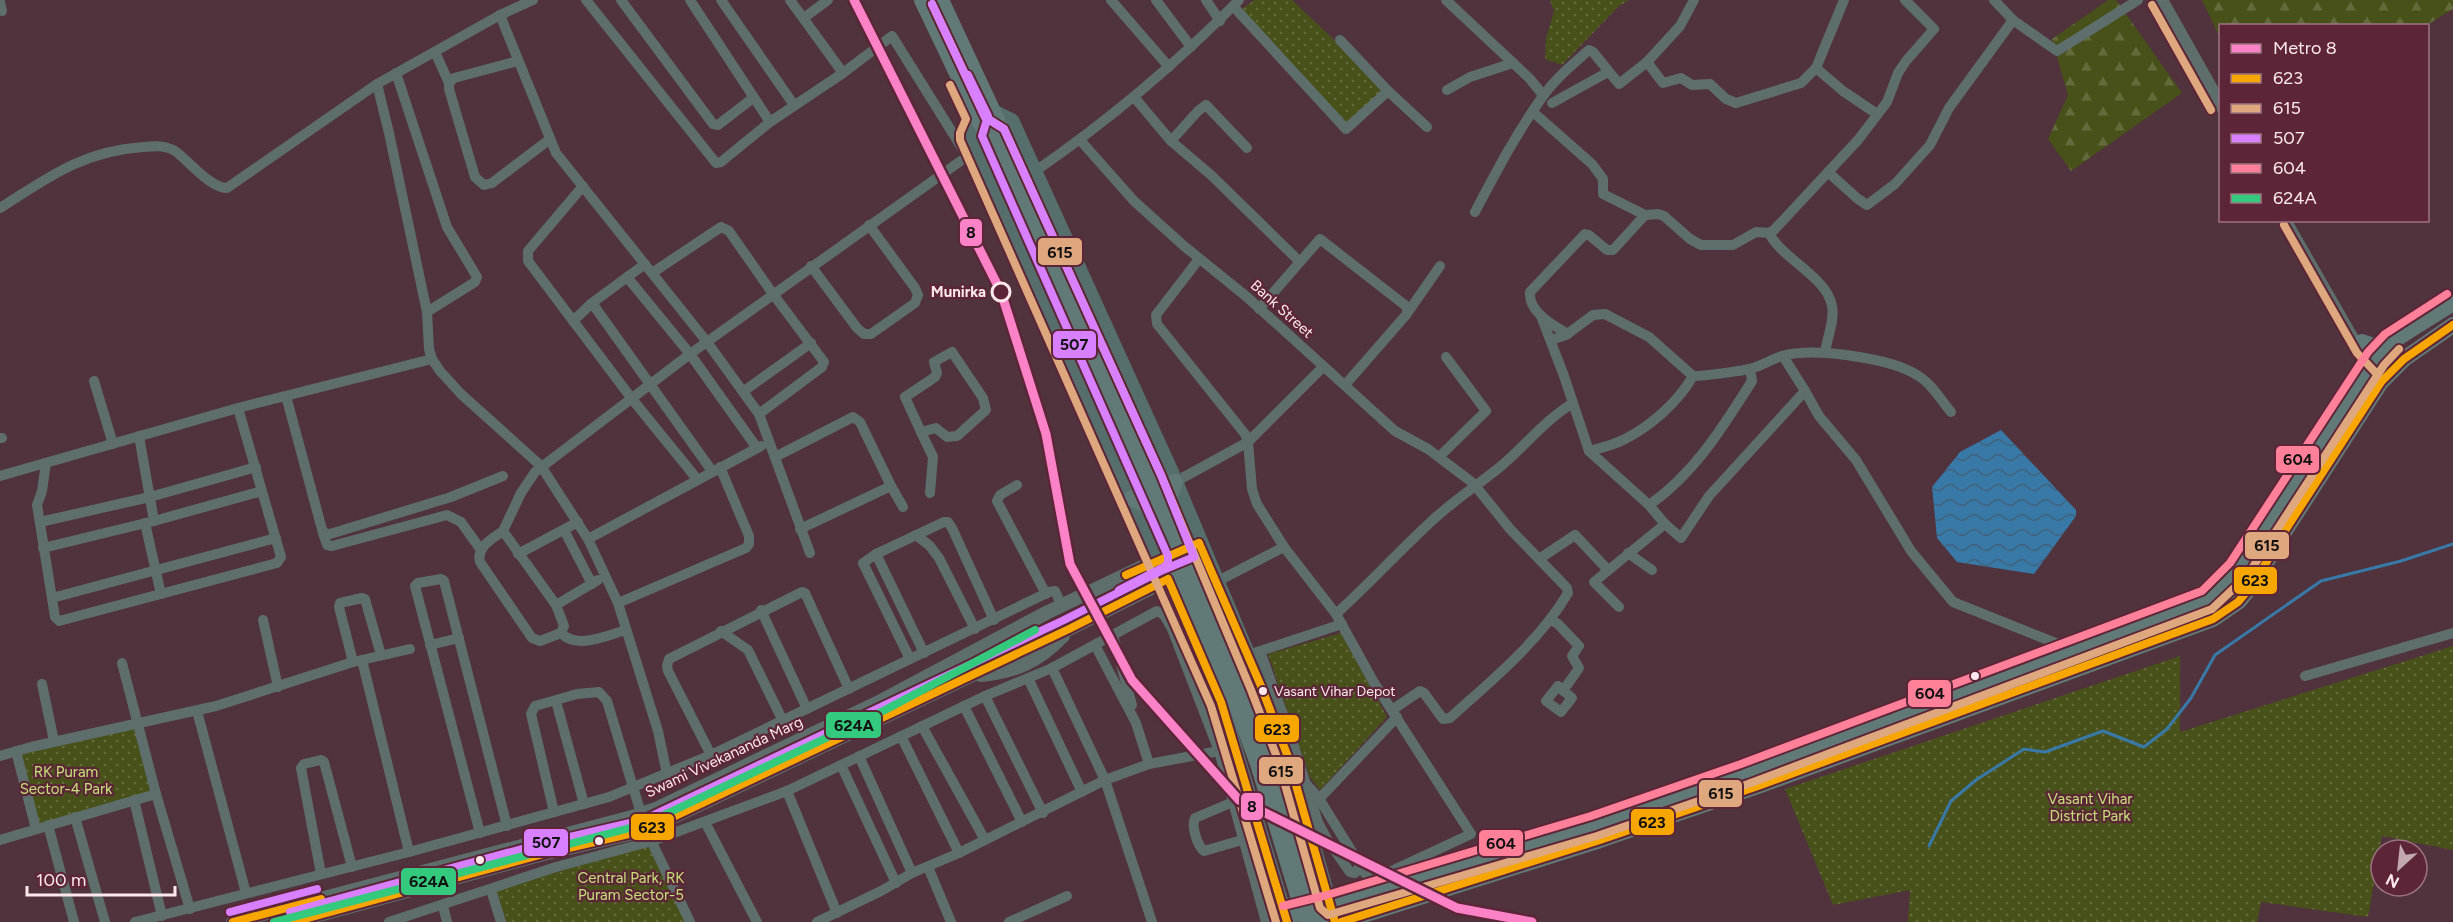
<svg xmlns="http://www.w3.org/2000/svg" width="2453" height="922" font-family="Figtree,sans-serif">
  <style>
    .forest { fill: url(#forest-firs) }
    .park { fill: url(#park-dots) }
    .water { fill: url(#water-waves) }
    .lines { fill: none; stroke-linecap: round; stroke-linejoin: round }
    .stream { stroke: #3979a7; stroke-width: 3 }
    .minor { stroke: #5e6e6c; stroke-width: 10 }
    .tertiary { stroke: #5e6e6c; stroke-width: 14 }
    .secondary { stroke: #576f6c; stroke-width: 15 }
    .primary { stroke: #627a77; stroke-width: 16 }
    .primary-bridge { stroke: #627a77; stroke-width: 16 }
    .bus-1-casing { stroke: #5d2638; stroke-width: 12 }
    .bus-2-casing { stroke: #5d2638; stroke-width: 12 }
    .bus-3-casing { stroke: #5d2638; stroke-width: 12 }
    .bus-4-casing { stroke: #5d2638; stroke-width: 12 }
    .bus-5-casing { stroke: #5d2638; stroke-width: 12 }
    .bus-1 { stroke: #f7a600; stroke-width: 8 }
    .bus-2 { stroke: #dfa77e; stroke-width: 8 }
    .bus-3 { stroke: #d880ff; stroke-width: 8 }
    .bus-4 { stroke: #ff8098; stroke-width: 8 }
    .bus-5 { stroke: #33ca7d; stroke-width: 8 }
    .metro-1-casing { stroke: #5d2638; stroke-width: 14 }
    .metro-1 { stroke: #fc82c8; stroke-width: 9 }
    .stop-dot { fill: #5d2638; stroke: #fee8ed; stroke-width: 3 }
    .bus-dot { fill: #fee8ed; stroke: #5d2638; stroke-width: 2 }
    .labels { text-anchor: middle; stroke-width: 4.5; stroke-linejoin: round; paint-order: stroke }
    .bus-label { font-size: 14px; fill: #fee8ed; stroke: #5d2638; text-anchor: start }
    .stop-label { font-size: 15px; font-weight: bold; fill: #fee8ed; stroke: #5d2638; text-anchor: end }
    .street-label { font-size: 15px; fill: #fee8ed; stroke: #5d2638 }
    .park-label { font-size: 15px; fill: #c4e177; stroke: #5d2638 }
    .line-badge { stroke: #5d2638; stroke-width: 2 }
    .pale-badge-label { font-size: 16px; text-anchor: middle; font-weight: bold; fill: #111 }
  </style>
  <defs>
    <pattern id="forest-firs" width="22" height="20" patternUnits="userSpaceOnUse" patternTransform="scale(1.5)"><rect width="22" height="20" fill="#485119"/><path d="M5 1l3.5 6h-7zM16 11l3.5 6h-7z" fill="#636a3b"/></pattern>
    <pattern id="park-dots" width="8" height="8" patternUnits="userSpaceOnUse" patternTransform="scale(1.5)"><rect width="8" height="8" fill="#485119"/><path d="M2 2h.1M6 6h.1" fill="none" stroke="#636a3b" stroke-width="1.8" stroke-linecap="round"/></pattern>
    <pattern id="water-waves" width="16" height="10" patternUnits="userSpaceOnUse" patternTransform="scale(1.5)"><rect width="16" height="10" fill="#3979a7"/><path d="M0 5q4-4 8 0t8 0" fill="none" stroke="#42627c"/></pattern>
  </defs>
  <rect width="100%" height="100%" fill="#50333c"/>
  <g class="forest">
    <polygon points="2108,0 2116,0 2182,93 2071,171 2048,139 2068,95 2052,39"/>
    <polygon points="2202,0 2453,0 2453,9 2427,25 2220,26 2220,38"/>
  </g>
  <g class="park">
    <polygon points="1254,0 1292,0 1388,91 1346,129 1240,11"/>
    <polygon points="1550,0 1629,0 1619,6 1562,65 1545,59 1546,38 1554,11"/>
    <polygon points="1341,633 1387,717 1320,790 1310,777 1268,654"/>
    <polygon points="2453,646 2453,850 2382,836 2368,917 2261,902 2257,922 1908,922 1910,890 1833,905 1785,789 2180,656 2180,732"/>
    <polygon points="138,727 156,794 36,829 16,751"/>
    <polygon points="653,844 687,922 506,922 495,890"/>
  </g>
  <polygon class="water" points="2001,430 2076,510 2076,516 2034,574 1957,562 1937,538 1932,487 1960,452"/>
  <g class="lines">
    <polyline class="stream" points="1929,846 1951,801 1976,780 2024,749 2045,752 2103,731 2144,747 2167,729 2191,698 2215,655 2321,581 2401,561 2453,544"/>
    <g class="minor">
      <polyline points="586,0 716,163 721,162 770,122 843,73 892,36 967,156"/>
      <polyline points="621,0 713,124 718,125 753,98"/>
      <polyline points="690,0 770,122"/>
      <polyline points="721,0 794,105"/>
      <polyline points="790,0 843,73"/>
      <polyline points="1111,0 1169,67"/>
      <polyline points="1156,0 1191,47"/>
      <polyline points="1206,0 1220,21"/>
      <polyline points="1446,0 1530,79 1543,95"/>
      <polyline points="1844,0 1816,68 1843,91 1877,114"/>
      <polyline points="1994,0 2013,20 2057,51 2138,0"/>
      <polyline points="0,2 2,11"/>
      <polyline points="1233,6 1346,129 1388,91"/>
      <polyline points="500,15 556,153 707,342 759,414 810,553"/>
      <polyline points="805,17 828,0"/>
      <polyline points="1340,40 1388,91 1427,127"/>
      <polyline points="435,52 449,83"/>
      <polyline points="518,61 454,78 449,83 449,89 475,177 484,185 492,183 550,139"/>
      <polyline points="1647,62 1680,26 1694,0"/>
      <polyline points="396,73 447,227 477,277 475,282 427,312"/>
      <polyline points="377,84 389,133 427,312 429,349 432,359 440,371 461,394 541,466 588,539 618,603 658,731 667,774"/>
      <polyline points="1447,90 1470,77 1513,63"/>
      <polyline points="1134,97 1171,141 1211,175 1299,261"/>
      <polyline points="1552,103 1608,72"/>
      <polyline points="1533,112 1592,164 1603,179 1603,194 1645,215 1658,214 1664,216 1690,239 1701,245 1733,245 1756,232 1769,233 1774,230 1858,140 1887,102 1898,73 1906,61 1934,29 1905,0"/>
      <path d="M1080 140 1134 201 1184 246 1247 297 1395 431 1428 449 1473 483 1510 529 1567 588 1568 593C1539 642 1492 680 1450 718L1443 719 1424 693 1420 691 1392 710"/>
      <polyline points="1171,141 1198,111 1206,105 1247,148"/>
      <path d="M1034 172C1108 121 1176 64 1239 0"/>
      <polyline points="1828,172 1858,199 1867,205 1895,184 1930,145 1949,108 2013,20"/>
      <polyline points="583,186 528,251 528,261 632,399 697,479"/>
      <path d="M0 208C49 177 83 151 143 147 154 146 165 145 175 151 189 161 210 188 227 188L377 84 500 15 533 0"/>
      <path d="M1475 212C1496 172 1517 132 1543 96 1556 78 1573 64 1589 50L1593 52 1619 84 1647 62 1663 83 1681 78 1692 85 1710 84 1726 99 1736 103 1801 83 1816 68"/>
      <path d="M1769 233C1782 259 1827 277 1832 306 1835 320 1827 339 1825 352"/>
      <polyline points="1199,259 1156,315 1157,324 1245,434 1248,442 1252,489 1257,504 1284,547 1336,614 1373,681 1471,834 1370,881 1318,797 1306,784"/>
      <polyline points="811,266 857,328 864,334 871,334 915,303 918,295 915,288 869,225"/>
      <polyline points="652,273 721,227 729,231 773,294 824,362 822,367 759,414"/>
      <polyline points="627,277 690,354 757,448"/>
      <polyline points="592,303 712,471"/>
      <polyline points="1259,309 1320,239 1406,306 1407,310"/>
      <polyline points="1541,316 1564,376 1589,451 1649,505 1665,524"/>
      <polyline points="573,321 592,303 645,264"/>
      <path d="M1568 334C1553 325 1528 312 1530 292L1585 234 1589 235 1607 250H1613L1645 215"/>
      <path d="M1551 340 1566 335 1593 315 1605 314 1649 337 1693 376C1703 376 1744 371 1753 368 1763 365 1772 359 1782 356 1813 347 1890 358 1917 375 1931 383 1941 400 1951 412"/>
      <polygon points="952,352 983,398 986,410 957,436 947,437 936,428 921,432 905,397 935,377 937,373 934,362"/>
      <polyline points="1783,356 1805,391"/>
      <polyline points="94,381 113,444"/>
      <polyline points="1345,385 1406,315 1440,266"/>
      <polyline points="744,391 811,343"/>
      <polyline points="286,396 323,533 330,534 451,497 503,476"/>
      <polyline points="921,432 933,457 930,493"/>
      <polyline points="139,436 154,521"/>
      <polyline points="0,438 2,438"/>
      <path d="M1589 451C1601 448 1614 445 1625 439 1651 426 1679 401 1693 376"/>
      <polyline points="775,457 853,417 860,422 891,486 800,529"/>
      <polyline points="1439,457 1486,411 1446,357"/>
      <polyline points="46,463 42,491 37,505 55,617 59,621 277,563 281,557 238,408"/>
      <polyline points="0,476 238,408 432,359"/>
      <polyline points="1175,482 1248,442 1323,367"/>
      <polyline points="1017,485 1000,495 997,501 1046,594"/>
      <polyline points="891,486 903,507"/>
      <path d="M1649 505C1694 474 1723 427 1752 381L1750 369"/>
      <polyline points="40,522 150,497 256,467"/>
      <polyline points="145,523 161,594"/>
      <polyline points="564,530 592,584"/>
      <path d="M503 531C492 539 476 547 480 562L532 638 540 641 561 633 564 626 556 605 503 531 521 493 535 472 690 354 976 150"/>
      <polyline points="323,533 327,545 332,546 447,515 461,522 481,550"/>
      <polyline points="916,535 930,546 939,558 975,629"/>
      <polyline points="588,539 761,446"/>
      <polyline points="43,548 154,521 262,491"/>
      <polyline points="1628,553 1652,570"/>
      <polyline points="518,554 578,522"/>
      <polyline points="876,554 924,653"/>
      <polyline points="1539,559 1575,535 1607,569"/>
      <polyline points="1216,582 1284,547"/>
      <polyline points="52,598 276,538"/>
      <polyline points="618,603 746,548 749,544 749,536 720,467"/>
      <polyline points="556,605 598,580"/>
      <polyline points="1619,607 1594,582 1665,524 1681,538 1709,496 1805,391 1819,416 1856,460 1911,551 1953,602 2073,650"/>
      <polyline points="761,610 807,709"/>
      <path d="M1336 614C1370 583 1401 549 1435 518 1456 499 1479 484 1500 467 1525 446 1545 420 1573 403"/>
      <polyline points="1550,619 1558,624 1579,646 1572,656 1579,668 1563,691"/>
      <polyline points="263,620 278,687"/>
      <polyline points="721,631 748,650 783,721"/>
      <path d="M561 633C577 650 607 635 626 630"/>
      <polyline points="1113,635 1132,705"/>
      <polyline points="430,645 459,638"/>
      <polyline points="1095,645 1136,723 1149,764"/>
      <polyline points="1260,651 1290,734 1318,822 1328,841 1350,872 1355,873 1360,866"/>
      <polyline points="1254,653 1342,624"/>
      <polyline points="910,659 863,563 876,554 944,522 948,522 952,528 994,620"/>
      <polyline points="362,660 409,852"/>
      <polyline points="353,662 339,607 340,603 362,598 365,599 381,655"/>
      <polyline points="1052,668 1105,780 1152,922"/>
      <polyline points="2305,676 2453,633"/>
      <polyline points="1028,678 1082,792"/>
      <polyline points="42,684 54,741"/>
      <polygon points="1558,686 1572,698 1561,712 1546,701"/>
      <polyline points="985,696 1043,813"/>
      <polyline points="556,701 584,804"/>
      <polyline points="964,706 1022,822"/>
      <polyline points="197,711 246,893"/>
      <polyline points="922,726 985,840"/>
      <polyline points="901,736 959,853"/>
      <polyline points="16,751 36,829"/>
      <polyline points="711,755 668,671 667,666 669,659 802,592 805,593 849,689"/>
      <polyline points="0,756 31,747 216,706 353,662 410,649"/>
      <polyline points="859,756 912,873"/>
      <polyline points="841,765 896,883"/>
      <polyline points="787,791 837,913"/>
      <polyline points="156,794 190,909"/>
      <polyline points="1319,799 1397,717"/>
      <polyline points="134,800 162,916"/>
      <path d="M1233 802 1195 818C1191 826 1197 845 1204 851L1242 840"/>
      <polyline points="554,812 531,714 535,706 577,694 599,692 607,701 646,830 690,922"/>
      <polyline points="75,817 105,922"/>
      <polyline points="705,822 757,922"/>
      <polyline points="48,825 74,922"/>
      <polyline points="480,833 415,586 418,583 441,579 444,581 507,826"/>
      <polyline points="0,840 156,794 122,663"/>
      <polyline points="928,867 951,922"/>
      <polyline points="321,874 301,768 304,764 321,760 324,762 352,867"/>
      <polyline points="491,890 501,922"/>
      <polyline points="443,906 447,922"/>
      <polyline points="135,922 409,852 609,797 711,755 1049,592 1055,591 1062,606"/>
      <polyline points="389,922 556,867 652,841 787,791 985,696 1052,668 1157,611 1164,615 1172,629 1219,751 1266,922"/>
      <polyline points="817,922 881,891 912,873 959,853 1105,780 1149,764 1219,751"/>
      <polyline points="1009,922 1067,896"/>
    </g>
    <g class="tertiary">
      <polyline points="2161,0 2220,105"/>
      <polyline points="2284,220 2359,351 2381,382"/>
      <path d="M981 675C1017 671 1038 662 1063 636"/>
      <polyline points="233,922 632,817 658,808 881,701 1048,612 1167,555"/>
      <polyline points="293,922 547,853 646,830 1069,629 1175,576"/>
    </g>
    <g class="secondary">
      <polyline points="994,112 1012,121 1171,471 1261,686 1288,757 1335,922"/>
      <polyline points="978,119 970,136 976,150 1128,489 1221,702 1287,922"/>
    </g>
    <g class="primary">
      <polyline points="922,0 1004,172"/>
      <polyline points="941,0 1044,221 1154,477"/>
      <polyline points="2362,342 2374,346 2391,342 2453,303"/>
      <path d="M1132 498C1151 511 1170 504 1175 482"/>
      <polyline points="1286,916 1330,905 1594,826 1745,774 2207,600 2213,596 2238,570 2376,358 2391,342"/>
      <polyline points="1341,922 1600,840 1758,786 2213,619 2238,602 2254,583 2286,529 2381,382 2404,359 2453,325"/>
    </g>
    <g class="primary-bridge">
      <polyline points="1004,172 1027,219 1235,701 1258,764 1306,922"/>
      <polyline points="1154,477 1249,697 1281,789 1321,922"/>
    </g>
    <g class="bus-1-casing">
      <g id="bus-1">
        <polyline points="1199,543 1261,686 1288,757 1335,922"/>
        <polyline points="1126,575 1199,543"/>
        <polyline points="233,922 321,899"/>
        <polyline points="293,922 547,853 646,830 1069,629 1168,579 1221,702 1287,922"/>
        <polyline points="1341,922 1600,840 1758,786 2213,619 2238,602 2254,583 2286,529 2381,382 2404,359 2453,325"/>
      </g>
    </g>
    <g class="bus-2-casing">
      <g id="bus-2">
        <polyline points="932,4 985,117 1004,129 1161,475 1251,690 1278,760 1320,908 1328,915 1597,836 1748,784 2212,609 2247,576 2384,365 2399,349"/>
        <polyline points="2152,5 2211,110"/>
        <polyline points="950,85 966,119 960,133 960,140 1211,706 1276,922"/>
        <polyline points="2284,225 2357,353 2376,373"/>
      </g>
    </g>
    <g class="bus-3-casing">
      <g id="bus-3">
        <polyline points="968,75 988,116 982,136 1168,556 1168,563 1164,567 1119,590"/>
        <polyline points="230,912 317,889"/>
        <polyline points="290,912 544,843 643,820 1064,620 1163,570 1194,557 1161,475 1004,129 985,117 932,4"/>
      </g>
    </g>
    <g class="bus-4-casing">
      <polyline id="bus-4" points="1283,906 1327,895 1591,816 1741,764 2202,591 2230,563 2368,352 2385,334 2447,294"/>
    </g>
    <g class="bus-5-casing">
      <polyline id="bus-5" points="274,922 645,824 885,710 1035,630"/>
    </g>
    <use href="#bus-1" class="bus-1"/>
    <use href="#bus-2" class="bus-2"/>
    <use href="#bus-3" class="bus-3"/>
    <use href="#bus-4" class="bus-4"/>
    <use href="#bus-5" class="bus-5"/>
    <g class="metro-1-casing">
      <polyline id="metro-1" points="854,0 1001,292 1046,434 1070,564 1132,680 1239,800 1457,908 1532,922"/>
    </g>
    <use href="#metro-1" class="metro-1"/>
  </g>
  <circle class="stop-dot" cx="1001" cy="292" r="9"/>
  <g class="bus-dot">
    <circle cx="1975" cy="676" r="5"/>
    <circle cx="1263" cy="691" r="5"/>
    <circle cx="599" cy="841" r="5"/>
    <circle cx="480" cy="860" r="5"/>
  </g>
  <g class="labels">
    <g class="bus-label">
      <text x="1274" y="696">Vasant Vihar Depot</text>
    </g>
    <g class="stop-label">
      <text x="986" y="297">Munirka</text>
    </g>
    <g class="street-label">
      <text transform="translate(1282 309) rotate(42)" y="5">Bank Street</text>
      <text transform="translate(724 757) rotate(-25)" y="5">Swami Vivekananda Marg</text>
    </g>
    <g class="park-label">
      <text x="66" y="777">RK Puram<tspan x="66" dy="17">Sector-4 Park</tspan></text>
      <text x="2090" y="804">Vasant Vihar<tspan x="2090" dy="17">District Park</tspan></text>
      <text x="631" y="883">Central Park, RK<tspan x="631" dy="17">Puram Sector-5</tspan></text>
    </g>
  </g>
  <g class="line-badge">
    <rect x="959" y="218" width="24" height="29" rx="6" fill="#fc82c8"/>
    <rect x="1037" y="237" width="46" height="29" rx="6" fill="#dfa77e"/>
    <rect x="1052" y="330" width="45" height="29" rx="6" fill="#d880ff"/>
    <rect x="2275" y="445" width="45" height="29" rx="6" fill="#ff8098"/>
    <rect x="2244" y="531" width="46" height="29" rx="6" fill="#dfa77e"/>
    <rect x="2233" y="566" width="45" height="29" rx="6" fill="#f7a600"/>
    <rect x="1907" y="679" width="45" height="29" rx="6" fill="#ff8098"/>
    <rect x="825" y="711" width="57" height="28" rx="6" fill="#33ca7d"/>
    <rect x="1254" y="714" width="46" height="29" rx="6" fill="#f7a600"/>
    <rect x="1258" y="756" width="46" height="29" rx="6" fill="#dfa77e"/>
    <rect x="1698" y="779" width="45" height="29" rx="6" fill="#dfa77e"/>
    <rect x="1240" y="792" width="24" height="29" rx="6" fill="#fc82c8"/>
    <rect x="1630" y="808" width="45" height="28" rx="6" fill="#f7a600"/>
    <rect x="630" y="813" width="45" height="28" rx="6" fill="#f7a600"/>
    <rect x="523" y="828" width="46" height="29" rx="6" fill="#d880ff"/>
    <rect x="1478" y="829" width="46" height="28" rx="6" fill="#ff8098"/>
    <rect x="400" y="867" width="57" height="29" rx="6" fill="#33ca7d"/>
  </g>
  <g class="pale-badge-label">
    <text x="971" y="238">8</text>
    <text x="1060" y="258">615</text>
    <text x="1074" y="350">507</text>
    <text x="2298" y="465">604</text>
    <text x="2267" y="551">615</text>
    <text x="2255" y="586">623</text>
    <text x="1930" y="699">604</text>
    <text x="854" y="731">624A</text>
    <text x="1277" y="735">623</text>
    <text x="1281" y="777">615</text>
    <text x="1721" y="799">615</text>
    <text x="1252" y="812">8</text>
    <text x="1652" y="828">623</text>
    <text x="652" y="833">623</text>
    <text x="546" y="848">507</text>
    <text x="1501" y="849">604</text>
    <text x="429" y="887">624A</text>
  </g>
  <rect x="2219" y="24" width="210" height="198" fill="#5d2638" stroke="#9d7480" stroke-width="1.5"/>
  <rect x="2231" y="44" width="30" height="9" fill="#fc82c8" stroke="#9d7480" stroke-width="1.5"/>
  <text x="2273" y="54" font-size="18" fill="#fee8ed">Metro 8</text>
  <rect x="2231" y="74" width="30" height="9" fill="#f7a600" stroke="#9d7480" stroke-width="1.5"/>
  <text x="2273" y="84" font-size="18" fill="#fee8ed">623</text>
  <rect x="2231" y="104" width="30" height="9" fill="#dfa77e" stroke="#9d7480" stroke-width="1.5"/>
  <text x="2273" y="114" font-size="18" fill="#fee8ed">615</text>
  <rect x="2231" y="134" width="30" height="9" fill="#d880ff" stroke="#9d7480" stroke-width="1.5"/>
  <text x="2273" y="144" font-size="18" fill="#fee8ed">507</text>
  <rect x="2231" y="164" width="30" height="9" fill="#ff8098" stroke="#9d7480" stroke-width="1.5"/>
  <text x="2273" y="174" font-size="18" fill="#fee8ed">604</text>
  <rect x="2231" y="194" width="30" height="9" fill="#33ca7d" stroke="#9d7480" stroke-width="1.5"/>
  <text x="2273" y="204" font-size="18" fill="#fee8ed">624A</text>
  <g transform="translate(2399 868) rotate(207)"><circle r="28" fill="#5d2638" stroke="#9d7480" stroke-width="1.5"/>
  <path d="M0-4.5L10 22L0 15L-10 22Z" fill="#c1a9af"/>
  <text y="-9" font-size="16" font-weight="bold" text-anchor="middle" fill="#fee8ed">N</text>
  </g>
  <path d="M27 886v9h148v-9" fill="none" stroke="#fee8ed" stroke-width="3"/>
  <text x="36" y="886" font-size="18" fill="#fee8ed" stroke="#5d2638" stroke-width="4.5" paint-order="stroke">100 m</text>
</svg>
